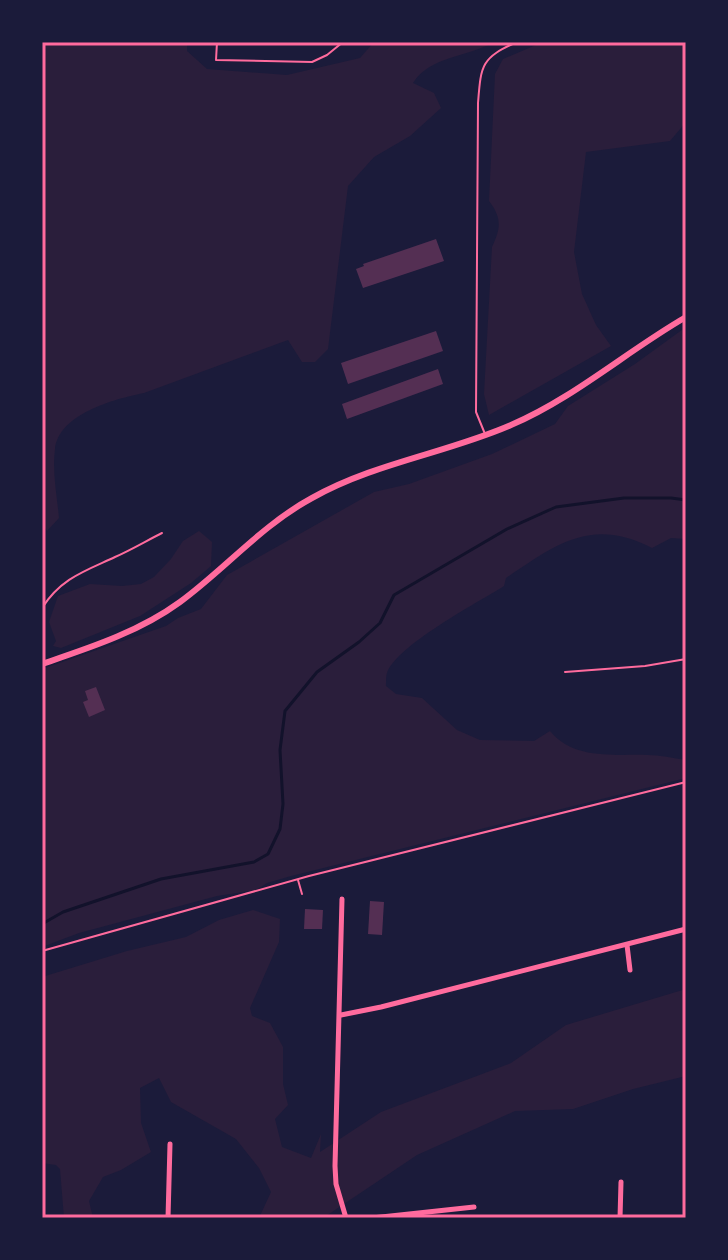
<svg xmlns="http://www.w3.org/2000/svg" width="728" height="1260" font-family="'Public Sans',sans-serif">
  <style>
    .green { fill: #2a1e3b }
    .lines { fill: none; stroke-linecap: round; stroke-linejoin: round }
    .stream { stroke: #12122b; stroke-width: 3 }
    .building { fill: #542f53 }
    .path { stroke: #ff6b9d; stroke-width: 2 }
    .service { stroke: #ff6b9d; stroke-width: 2 }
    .minor { stroke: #ff6b9d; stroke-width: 5 }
    .tertiary { stroke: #ff6b9d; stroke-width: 6 }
    .neatline { fill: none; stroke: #ff6b9d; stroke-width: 3 }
  </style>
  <rect width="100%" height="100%" fill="#1b1b3a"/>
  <g class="green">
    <path d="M42 42H187V51L207 69 287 75 360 58 374 42H494C468 57 430 56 413 83L434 93 441 108 410 136 374 157 348 186 328 349 315 362H302L288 340 144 393C114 399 59 414 55 449 52 471 57 496 59 518L47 531 42 524Z"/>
    <path d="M543 42H686V122L670 141 586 152 574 252 582 294 596 325 611 346 489 415 484 394 492 247C501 228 502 218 489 201L495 74 503 59Z"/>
    <path d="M686 327V539L671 538 652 548C591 517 557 544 506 578L504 586C477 603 397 645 387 673 386 675 386 684 386 686L396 694 422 698 457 730 480 740 534 741 550 731C574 760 613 754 647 755 660 755 673 758 686 760V778L291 876 267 883 256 890 217 896 79 933 42 947V669L166 626 178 618 201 609 227 575 374 492 409 484 492 454 555 424 568 406 635 364Z"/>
    <polygon points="199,531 212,542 211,566 191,583 140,616 61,648 53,646 56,641 49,622 58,596 90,584 122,586 141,584 154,577 171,559 183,541"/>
    <polygon points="253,910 280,919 279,942 250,1008 252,1016 270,1023 283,1047 283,1084 288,1105 275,1119 282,1147 311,1158 321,1134 320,1152 381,1112 511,1063 566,1025 686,989 686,1076 633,1089 573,1109 515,1111 417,1155 323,1218 259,1218 271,1192 259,1168 236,1139 171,1102 159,1078 140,1088 141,1123 151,1152 121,1170 103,1177 89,1201 93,1218 64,1218 60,1169 56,1165 42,1163 42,977 127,951 186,937 219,920"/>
  </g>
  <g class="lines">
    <polyline class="stream" points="42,924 63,912 161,879 254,862 268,854 280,829 283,804 280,750 285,711 317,672 359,642 380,623 394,595 507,529 556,507 624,498 671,498 686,500"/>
  </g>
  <g class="building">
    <polygon points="436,239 444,261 363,288 356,269 364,266 363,264"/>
    <polygon points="436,331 443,351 348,384 341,363"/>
    <polygon points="438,369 443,384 347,419 342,404"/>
    <polygon points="96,687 105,710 89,717 83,702 88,700 85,691"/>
    <polygon points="370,901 384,902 382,935 368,934"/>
    <polygon points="305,909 323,910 322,929 304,929"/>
  </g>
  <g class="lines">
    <g class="path">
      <polyline points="298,880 302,894"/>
      <polyline points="42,951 309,876 686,782"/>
    </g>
    <g class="service">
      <polyline points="217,42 216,60 312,62 327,55 343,42"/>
      <path d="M485 434 476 412 478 103C481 65 481 58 517 42"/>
      <path d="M42 608C61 578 85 571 115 557 131 550 146 541 162 533"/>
      <polyline points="565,672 645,666 686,659"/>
    </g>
    <g class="minor">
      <polyline points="342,899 335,1166 336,1184 346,1218"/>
      <polyline points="627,945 630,970"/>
      <polyline points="341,1015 381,1007 686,929"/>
      <polyline points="168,1218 170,1144"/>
      <polyline points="372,1218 474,1207"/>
      <polyline points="620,1218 621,1182"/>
    </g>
    <path class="tertiary" d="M42 664C89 648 139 632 180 602 225 569 262 525 312 498 374 463 447 453 511 425 574 398 627 351 686 317"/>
  </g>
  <rect width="728" height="1260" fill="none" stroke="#1b1b3a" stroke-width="88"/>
  <rect x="44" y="44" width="640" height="1172" class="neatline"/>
</svg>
